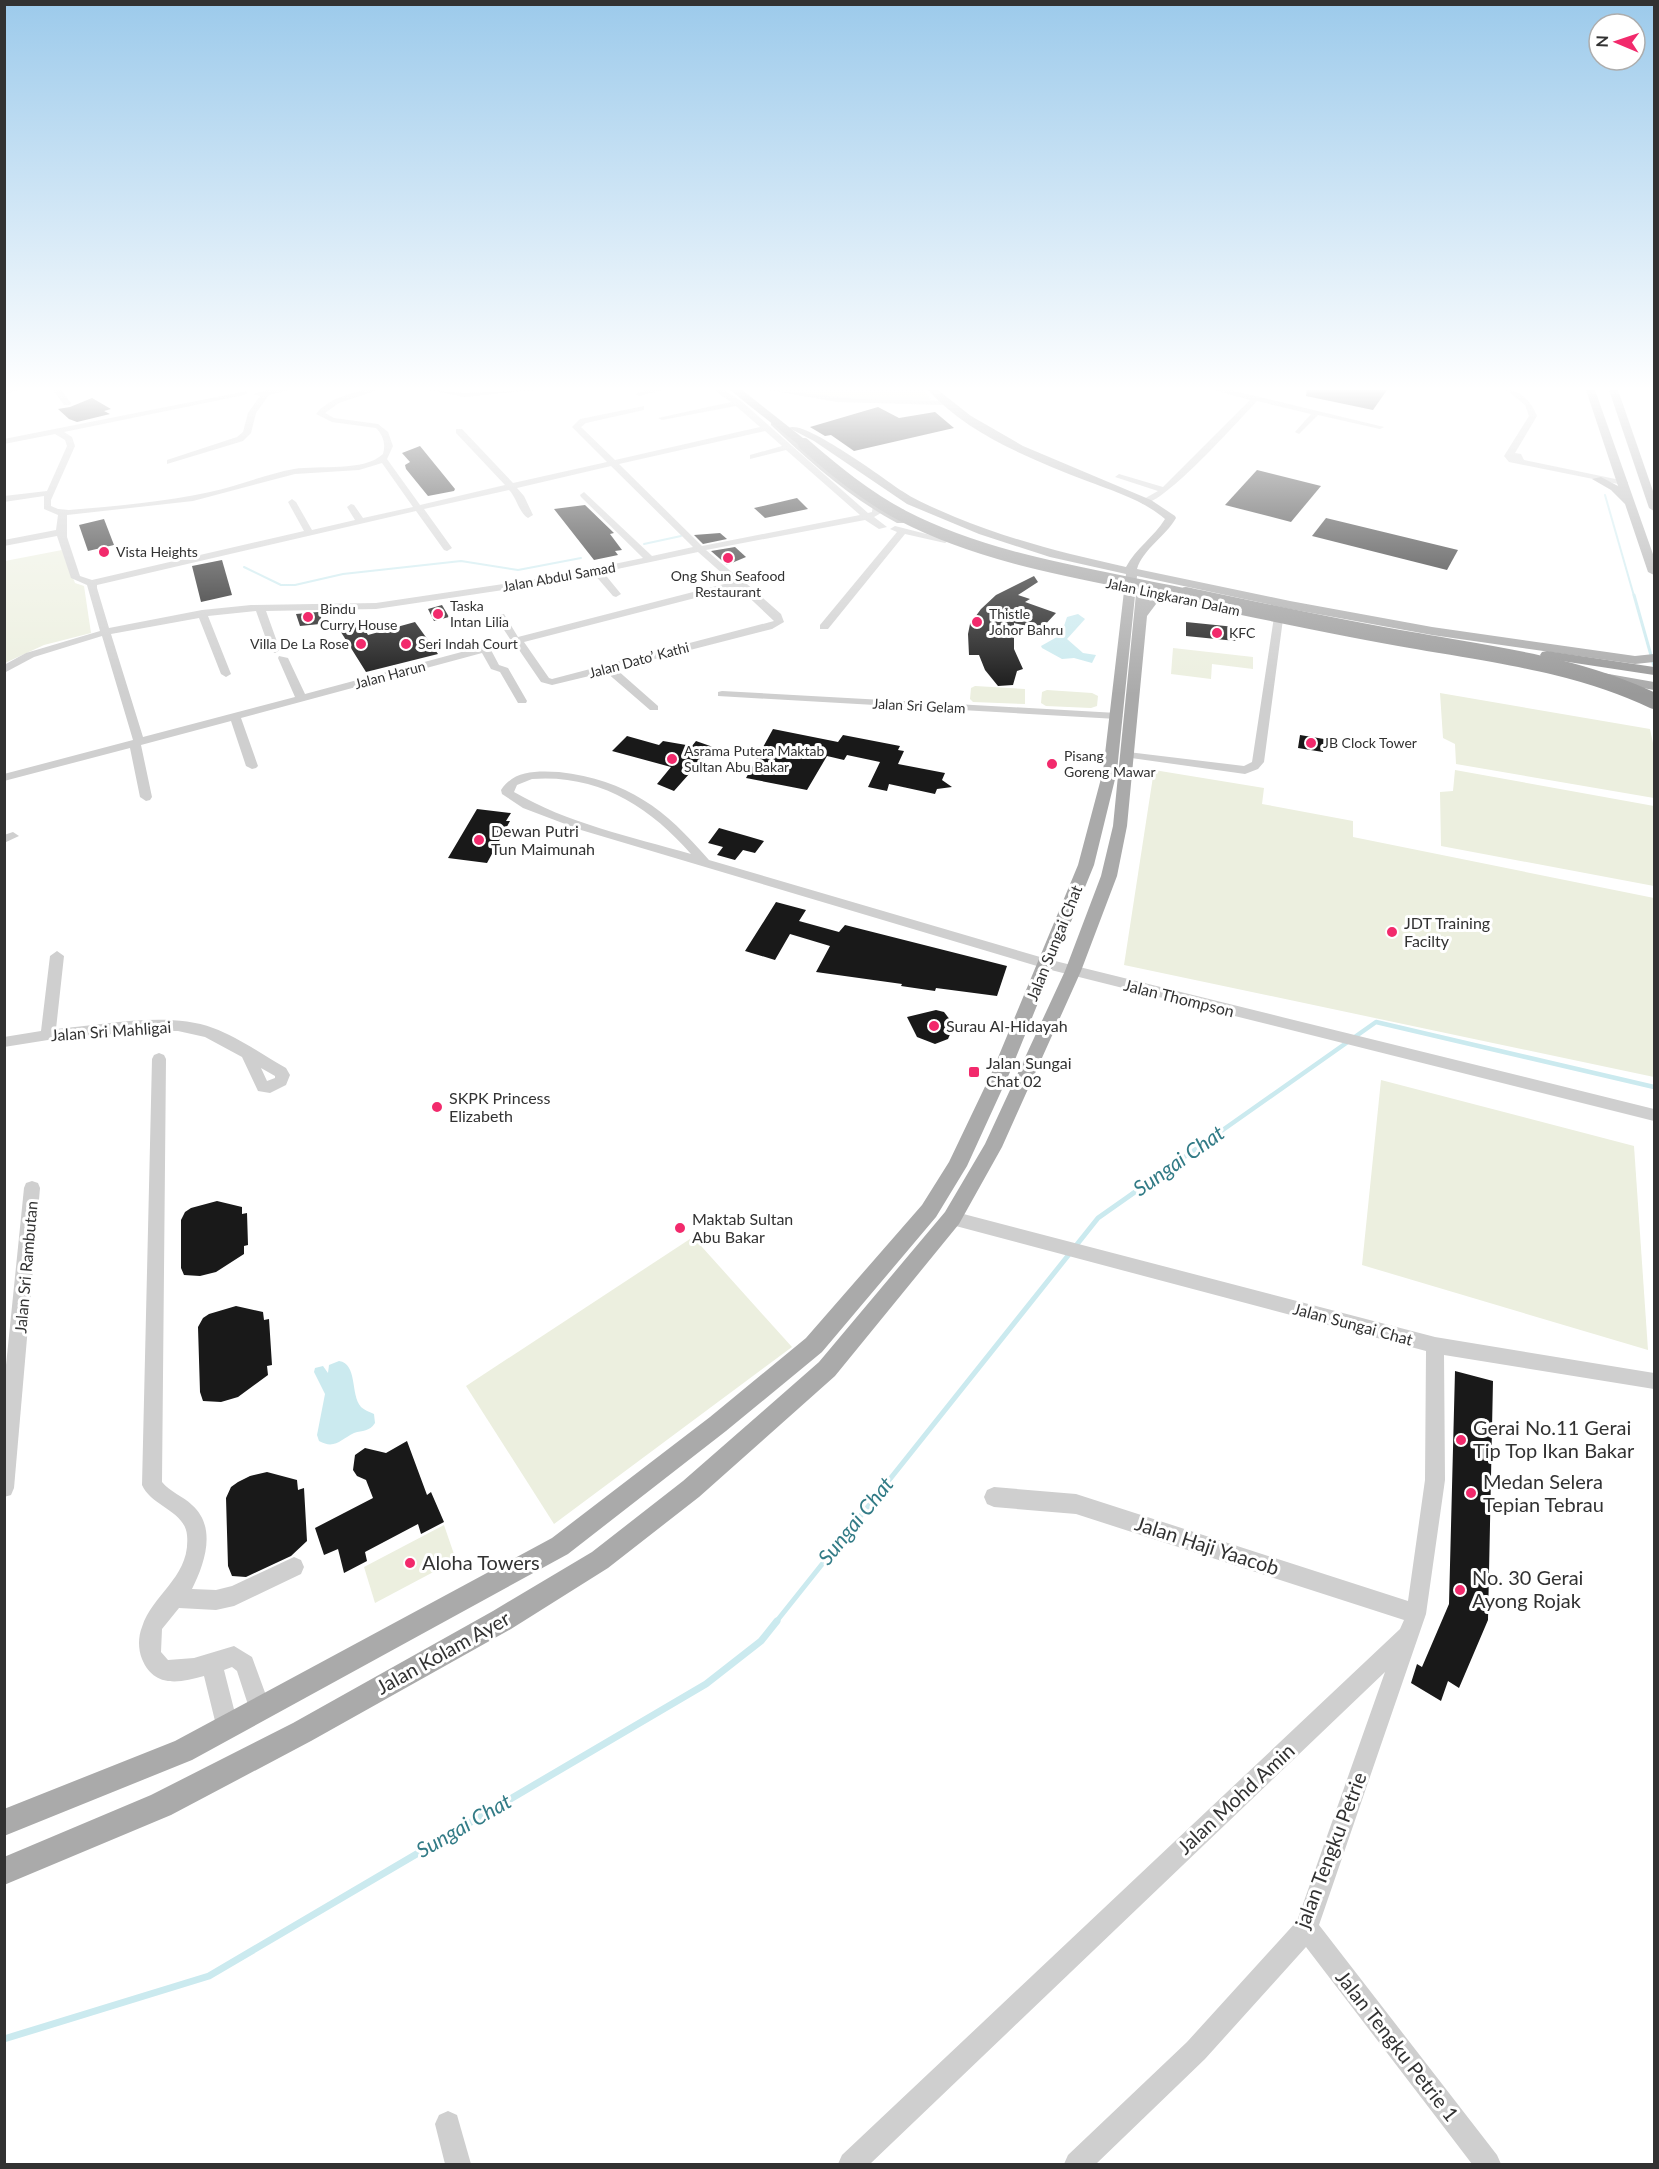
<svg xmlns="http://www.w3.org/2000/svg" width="1659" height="2169" font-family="Lato,sans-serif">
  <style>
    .green { fill: #ecefdf }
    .water { fill: #cbeaef }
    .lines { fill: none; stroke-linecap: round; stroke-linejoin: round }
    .stream-far4 { stroke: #cbeaef; stroke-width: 2 }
    .stream-far3 { stroke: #cbeaef; stroke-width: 3 }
    .stream-far2 { stroke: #cbeaef; stroke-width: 4.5 }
    .stream-far1 { stroke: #cbeaef; stroke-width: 5 }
    .stream { stroke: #cbeaef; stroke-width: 7 }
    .building { fill: #191919 }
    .minor { fill: #cfcfcf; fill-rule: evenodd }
    .major { fill: #aaa; fill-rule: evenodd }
    .highway { fill: #999; fill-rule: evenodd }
    .highway-bridge-far1 { stroke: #999; stroke-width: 12 }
    .highway-bridge { stroke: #999; stroke-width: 16 }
    .poi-dot { fill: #f22a6c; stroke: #fff; stroke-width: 2 }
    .labels { text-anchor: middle; stroke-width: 6; stroke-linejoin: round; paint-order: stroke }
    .far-poi-label { font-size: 14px; fill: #323232; stroke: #fff; text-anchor: start }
    .far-street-label { font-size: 14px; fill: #323232; stroke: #fff }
    .poi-label { font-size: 16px; fill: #323232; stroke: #fff; text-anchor: start }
    .street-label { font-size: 16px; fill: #323232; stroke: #fff }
    .near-poi-label { font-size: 20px; fill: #323232; stroke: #fff; text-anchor: start }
    .near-street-label { font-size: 20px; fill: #323232; stroke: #fff }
    .near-water-label { font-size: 21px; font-style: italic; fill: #327b86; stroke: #fff }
  </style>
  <rect width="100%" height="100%" fill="#fff"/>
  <g class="green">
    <path d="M780 390H923L931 400C880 401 830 401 780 390Z"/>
    <polygon points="62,550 75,583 84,586 91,633 44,645 5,663 5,561"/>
    <polygon points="1173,648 1253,657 1253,669 1212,664 1211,679 1171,674"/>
    <polygon points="975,686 1025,689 1025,704 973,702 970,699 971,688"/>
    <polygon points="1047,690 1092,693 1098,696 1097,706 1091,708 1046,706 1041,703 1042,692"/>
    <polygon points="1440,693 1650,729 1654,748 1654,798 1456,764 1455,744 1443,738"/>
    <polygon points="1154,770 1264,788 1262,804 1353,821 1353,837 1654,898 1654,1077 1124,965"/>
    <polygon points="1455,770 1654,806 1654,886 1441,846 1440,792 1453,791"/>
    <polygon points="1381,1080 1634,1146 1648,1350 1362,1265"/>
    <polygon points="693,1237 792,1347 554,1524 466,1386"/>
    <polygon points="444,1525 456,1560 375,1603 364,1567"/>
  </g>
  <g class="water">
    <polygon points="1078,614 1085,619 1067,639 1083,653 1096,655 1092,663 1074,658 1062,659 1042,648 1041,646 1057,637 1056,634 1065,630 1064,626 1067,617"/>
    <path d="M339 1361C358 1364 350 1394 361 1407 364 1410 370 1412 374 1414L375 1423C369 1432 363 1430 354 1433 341 1439 335 1450 319 1441L317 1435 325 1394 314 1372 315 1368 323 1366 328 1373 329 1365Z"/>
  </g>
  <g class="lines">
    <g class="stream-far4">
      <polyline points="1605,495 1634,596"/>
      <polyline points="644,544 681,536"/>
      <polyline points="244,567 281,585 295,585 343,574 461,561 518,570 581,558"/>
    </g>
    <polyline class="stream-far3" points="1634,595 1654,666"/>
    <polyline class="stream-far2" points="1132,1194 1376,1022 1654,1087"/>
    <polyline class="stream-far1" points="776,1622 1098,1218 1135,1192"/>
    <polyline class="stream" points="4,2039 209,1976 706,1684 761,1641 777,1621"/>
  </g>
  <g class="building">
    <polygon points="1307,390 1387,390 1373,410 1306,396"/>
    <polygon points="92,398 111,409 104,411 110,414 77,422 69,419 58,409 70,407"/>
    <polygon points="878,407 899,418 935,412 954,428 854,451 831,435 825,436 810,427"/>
    <polygon points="420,446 455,489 454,491 428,496 406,469 405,465 410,462 402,453"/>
    <polygon points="1257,470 1321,486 1291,522 1225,505"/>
    <polygon points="797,498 808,509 765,518 754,508"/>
    <polygon points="585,505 614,533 610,534 622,550 615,551 618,555 594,560 554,509"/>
    <polygon points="1326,518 1458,550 1447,570 1312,536"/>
    <polygon points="104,519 114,545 88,551 79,525"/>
    <polygon points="720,533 727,539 703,544 694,535"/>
    <polygon points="735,547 746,557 727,565 711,551"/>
    <polygon points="222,560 232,595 201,602 192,566"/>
    <polygon points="1034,576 1038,582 1018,595 1030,599 1025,602 1056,613 1041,629 1014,623 1014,649 1023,669 1017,671 1013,685 998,686 985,670 979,655 969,655 968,634 970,624 981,609 996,595"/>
    <polygon points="442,605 449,617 434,621 428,609"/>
    <polygon points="318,612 322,612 320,624 300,626 296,614"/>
    <polygon points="334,621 360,621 368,635 415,622 438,654 366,672"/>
    <polygon points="1186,622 1235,627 1236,641 1186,636"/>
    <polygon points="773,729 838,742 843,735 900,746 898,750 904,751 898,764 945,773 942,780 952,787 937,789 935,794 889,784 887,791 868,787 880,762 847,755 844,760 827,756 807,790 746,778"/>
    <polygon points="1300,735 1324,739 1323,752 1298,748"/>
    <polygon points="627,736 659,745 663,741 692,746 696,741 713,747 674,791 657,784 671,767 612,751"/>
    <polygon points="477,809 511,813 506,821 510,821 487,863 448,858"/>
    <polygon points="719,828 747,836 764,841 755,853 743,850 735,860 717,855 723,847 708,843"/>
    <polygon points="776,902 806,910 799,921 839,932 845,925 1007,966 997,996 936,988 935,991 901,986 902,984 816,972 830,946 790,934 775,960 745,951"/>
    <polygon points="936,1010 944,1012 954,1025 948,1039 935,1044 917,1037 907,1017"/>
    <polygon points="217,1201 242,1207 242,1214 247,1213 248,1245 244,1246 244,1254 216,1272 200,1276 184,1275 181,1268 181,1220 185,1212 191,1208"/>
    <polygon points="236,1306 263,1312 264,1320 269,1319 272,1365 267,1366 268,1375 238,1397 221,1402 203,1401 200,1392 198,1327 203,1318 209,1314"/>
    <polygon points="1455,1371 1493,1381 1488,1620 1459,1688 1448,1681 1441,1701 1411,1683 1417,1664 1422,1667 1449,1604"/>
    <polygon points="407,1441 427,1495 431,1492 444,1522 421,1534 418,1524 365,1552 367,1561 344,1573 338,1549 324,1555 315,1528 373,1498 366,1480 357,1476 353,1470 355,1455 365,1448 386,1453"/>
    <polygon points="267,1472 297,1480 298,1490 304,1488 307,1541 291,1556 246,1577 232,1576 228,1566 226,1498 231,1487 238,1482 250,1476"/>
  </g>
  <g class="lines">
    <g class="minor">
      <polygon points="4,390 18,390 4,395"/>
      <polygon points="53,390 61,390 71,403 70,405 64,405"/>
      <polygon points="266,390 290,390 269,395 256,413 251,433 243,441 167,464 167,460 237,437 243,432 248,413 260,396 253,394"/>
      <path d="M364 390H378L339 403 325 413 334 418 378 424 388 432 393 446 387 459 420 505 505 485 456 433V429H462L513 483 607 462 572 427 580 419 644 406V410L586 423 581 427 615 460 760 427 736 406 662 420 658 418 731 402 714 390H724L741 401 868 513 872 512 873 505H879L881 513 874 517 887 527 879 529 865 520 706 550 741 580 783 571V575L747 584 781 614 784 622 772 629 616 669 658 706V710H650L606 672 552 685 541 682 515 644 491 650 499 665 508 668 527 701 526 703H518L500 672 491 669 482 653 241 718 258 766 256 768 252 769 246 766 231 721 141 745 152 797 150 800 146 801 140 797 130 748 4 781V774L133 740 102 636 34 657 4 673V665L26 653 100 631 87 585 71 578 57 536 4 546V540L56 530 58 515 44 509V496L4 502V496L47 491 67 446 65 440 55 434 4 444V439L247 391 248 393 244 395 64 432 72 437 75 446 51 500V506L58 509 69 510C116 506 164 502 210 492 239 486 266 474 294 469 319 465 364 472 383 454 386 444 383 435 376 428L332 422 316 414C328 399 346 395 364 390ZM765 431 782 446 750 455V459L786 450 860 515 702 546 619 464ZM382 463 413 507 363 518 354 505 351 504 347 507 355 520 312 530 296 502 292 499 288 502 304 531 92 580 80 576 67 537V515L193 501 295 474 359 470ZM611 466 693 547 652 556 584 492 580 495 581 497 643 558 556 576 376 603 251 605 202 610 109 628 97 588V585L416 511 444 550 447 551 452 548 424 509 509 490C517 498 519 513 528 518L533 515 524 496 517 488ZM698 552 732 582 518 637 504 614H496L495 616 510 639 305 694 288 658 279 656 278 658 295 697 143 737 111 634 199 618 221 674 226 677 231 674 208 616 256 611 270 650 275 653 280 650 266 611 376 609 556 582 594 574 613 596 616 597 621 594 603 572ZM738 587 774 621 552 679 549 678 524 642Z"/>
      <polygon points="430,390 464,393 534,390 464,397"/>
      <polygon points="645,390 663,390 639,396 635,394"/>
      <polygon points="769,390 859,399 945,401 949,403 945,405 837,402"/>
      <path d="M1214 390H1230L1384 427 1380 429 1318 415 1299 434 1295 432 1311 414 1257 401C1239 420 1163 506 1142 504V500L1158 491 1115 477 1119 474 1163 487 1250 400Z"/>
      <path d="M1506 390C1522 390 1531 402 1537 416L1515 453 1521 454 1524 460 1625 481 1628 482V486L1509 462 1504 456 1529 416 1525 405Z"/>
      <polygon points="895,526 950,540 945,543 905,534 828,629 820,629 820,625 897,532 890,529"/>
      <polygon points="1274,617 1283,619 1264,762 1258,769 1245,774 1124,757 1122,755 1128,752 1244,766 1252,762"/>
      <polygon points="722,691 1117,713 1123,716 1117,719 718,696 718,692"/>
      <path d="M559 772C628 780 665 809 709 860L1047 959 1654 1109V1121L1047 969 581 830 523 808 502 794 501 790C514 770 537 771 559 772ZM532 779C598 774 649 806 691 854 631 837 567 823 514 792L517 785Z"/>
      <polygon points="13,832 19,836 4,843 4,835"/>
      <path d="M57 951 64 956 56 1029C103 1025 168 1011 213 1028 238 1037 263 1055 286 1068L290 1075 286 1085 270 1093 258 1091 242 1057 205 1037 178 1031H145L48 1040 4 1047V1037L41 1031 50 956ZM261 1068 275 1076V1078L267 1081Z"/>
      <path d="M159 1053 164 1055 166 1059 162 1482C170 1492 183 1496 192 1505 217 1527 205 1563 192 1589L216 1590 232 1586 294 1557 301 1560 304 1567 301 1574 234 1606 216 1610 179 1608 162 1629 161 1652 168 1660 194 1658 234 1646 252 1657 271 1709 268 1717 260 1720 252 1717 237 1671 232 1667 224 1670 238 1725 235 1733 227 1736 219 1733 216 1725 204 1676C179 1683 154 1688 142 1659 138 1649 138 1637 142 1627 153 1593 191 1577 187 1535 185 1511 151 1506 142 1485L152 1059 154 1055Z"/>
      <polygon points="32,1181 38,1183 40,1188 14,1488 11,1495 4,1497 4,1385 24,1188 26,1183"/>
      <polygon points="952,1211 1435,1337 1654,1373 1654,1389 1444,1355 1445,1480 1426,1614 1319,1925 1497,2155 1501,2164 1472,2164 1306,1947 1205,2059 1096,2164 1064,2164 1068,2155 1187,2042 1297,1921 1385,1672 870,2164 838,2164 842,2155 1400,1629 1404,1620 1076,1514 994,1507 987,1504 984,1497 987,1490 994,1487 1076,1494 1408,1601 1425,1480 1426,1351 952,1225 946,1223 944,1218 946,1213"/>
      <polygon points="448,2111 457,2115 471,2164 445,2164 435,2124 439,2115"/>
    </g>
    <g class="major">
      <path d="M928 390H938L971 416 1023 446 1151 500 1175 516 1176 518C1166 536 1143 549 1137 569L1290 601 1432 627 1635 656 1654 654V662L1635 664 1432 635 1290 609 1137 576 1117 771 1094 865 1010 1072 967 1166 936 1217 822 1352 726 1431 568 1554 192 1760 4 1836V1809L175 1741 552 1538 710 1417 806 1338 922 1205 949 1162 992 1072 1078 865 1103 771 1126 574 1050 557 979 534 907 504 814 441 789 428C802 418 886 480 902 491 918 502 937 509 955 517 1011 540 1067 554 1126 567 1136 548 1154 537 1165 519 1143 500 1113 491 1087 481 1031 459 969 435 928 390Z"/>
      <polygon points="1586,390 1595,390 1654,557 1654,575 1648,572 1625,504 1611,490 1592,479 1601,477 1618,486"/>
      <polygon points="1609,390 1618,390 1654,494 1654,511 1649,508"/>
      <path d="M771 421H777C817 458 857 493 905 519V523H897C849 497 810 462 771 425Z"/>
      <polygon points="1143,580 1149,584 1148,598 1170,593 1176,597 1174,600 1156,604 1147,616 1127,826 1117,876 1081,971 1002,1147 959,1224 835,1376 699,1497 608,1568 511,1629 311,1741 171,1815 4,1885 4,1857 151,1795 293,1723 493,1611 592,1552 683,1481 819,1362 945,1212 985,1144 1065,971 1101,876 1113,826 1137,584"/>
      <polygon points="1603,673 1654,682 1654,690 1598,680 1597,677"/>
    </g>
    <g class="highway">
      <polygon points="730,390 742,390 808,442 808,446 800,446"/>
      <polygon points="1547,651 1654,667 1654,675 1542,658 1540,655 1542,652"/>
    </g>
    <path class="highway-bridge-far1" d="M804 444C835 471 867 497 903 516 992 562 1097 575 1193 596"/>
    <path class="highway-bridge" d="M1186 595C1261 611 1335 627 1411 640 1495 655 1576 664 1654 701"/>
  </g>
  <linearGradient id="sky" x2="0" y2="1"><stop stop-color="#9ccaeb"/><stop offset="0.56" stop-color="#fff"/><stop offset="1" stop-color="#fff" stop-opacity="0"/></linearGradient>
  <rect width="1659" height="694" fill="url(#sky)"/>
  <g class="poi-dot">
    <circle cx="104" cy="552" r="6"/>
    <circle cx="728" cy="558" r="6"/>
    <circle cx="438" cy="614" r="6"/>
    <circle cx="308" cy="617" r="6"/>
    <circle cx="977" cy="622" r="6"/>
    <circle cx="1217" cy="633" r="6"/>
    <circle cx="361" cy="644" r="6"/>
    <circle cx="406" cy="644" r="6"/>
    <circle cx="1311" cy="743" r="6"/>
    <circle cx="672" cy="759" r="6"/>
    <circle cx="1052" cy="764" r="6"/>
    <circle cx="479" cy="840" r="6"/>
    <circle cx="1392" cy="932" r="6"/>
    <circle cx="934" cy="1026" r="6"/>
    <rect x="968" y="1066" width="12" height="12" rx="3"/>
    <circle cx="437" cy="1107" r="6"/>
    <circle cx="680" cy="1228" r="6"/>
    <circle cx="1461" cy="1440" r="6"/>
    <circle cx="1471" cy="1493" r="6"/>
    <circle cx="410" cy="1563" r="6"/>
    <circle cx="1460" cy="1590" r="6"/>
  </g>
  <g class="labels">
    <g class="far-poi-label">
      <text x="116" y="557">Vista Heights</text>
      <text x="728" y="581" text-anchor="middle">Ong Shun Seafood<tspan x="728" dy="16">Restaurant</tspan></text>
      <text x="450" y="611">Taska<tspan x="450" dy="16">Intan Lilia</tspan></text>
      <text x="320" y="614">Bindu<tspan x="320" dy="16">Curry House</tspan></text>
      <text x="989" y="619">Thistle<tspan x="989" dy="16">Johor Bahru</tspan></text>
      <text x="1229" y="638">KFC</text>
      <text x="349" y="649" text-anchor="end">Villa De La Rose</text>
      <text x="418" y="649">Seri Indah Court</text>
      <text x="1323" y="748">JB Clock Tower</text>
      <text x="684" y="756">Asrama Putera Maktab<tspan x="684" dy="16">Sultan Abu Bakar</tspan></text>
      <text x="1064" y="761">Pisang<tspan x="1064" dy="16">Goreng Mawar</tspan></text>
    </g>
    <g class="far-street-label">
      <text transform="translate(559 577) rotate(-10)" y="5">Jalan Abdul Samad</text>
      <text transform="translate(1173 597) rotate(12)" y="5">Jalan Lingkaran Dalam</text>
      <text transform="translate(639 660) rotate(-15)" y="5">Jalan Dato’ Kathi</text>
      <text transform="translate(390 675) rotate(-15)" y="5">Jalan Harun</text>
      <text transform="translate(919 706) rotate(3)" y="5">Jalan Sri Gelam</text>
    </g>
    <g class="poi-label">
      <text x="491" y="837">Dewan Putri<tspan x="491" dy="18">Tun Maimunah</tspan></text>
      <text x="1404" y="929">JDT Training<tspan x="1404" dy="18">Facilty</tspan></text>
      <text x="946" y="1032">Surau Al-Hidayah</text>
      <text x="986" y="1069">Jalan Sungai<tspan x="986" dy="18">Chat 02</tspan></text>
      <text x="449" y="1104">SKPK Princess<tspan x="449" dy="18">Elizabeth</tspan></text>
      <text x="692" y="1225">Maktab Sultan<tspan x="692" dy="18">Abu Bakar</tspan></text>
    </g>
    <g class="street-label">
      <text transform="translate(1054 943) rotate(-68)" y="6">Jalan Sungai Chat</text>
      <text transform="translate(1179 998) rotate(14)" y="6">Jalan Thompson</text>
      <text transform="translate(111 1031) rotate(-4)" y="6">Jalan Sri Mahligai</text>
      <text transform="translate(26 1267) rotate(-85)" y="6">Jalan Sri Rambutan</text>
      <text transform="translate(1353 1324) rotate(15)" y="6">Jalan Sungai Chat</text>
    </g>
    <g class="near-poi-label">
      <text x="1473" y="1435">Gerai No.11 Gerai<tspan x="1473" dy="23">Tip Top Ikan Bakar</tspan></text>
      <text x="1483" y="1489">Medan Selera<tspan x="1483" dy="23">Tepian Tebrau</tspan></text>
      <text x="422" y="1570">Aloha Towers</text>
      <text x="1472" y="1585">No. 30 Gerai<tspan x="1472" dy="23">Ayong Rojak</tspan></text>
    </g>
    <g class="near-street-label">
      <text transform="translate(1207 1546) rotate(18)" y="7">Jalan Haji Yaacob</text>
      <text transform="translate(443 1653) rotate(-29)" y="7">Jalan Kolam Ayer</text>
      <text transform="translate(1236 1799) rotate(-43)" y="7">Jalan Mohd Amin</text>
      <text transform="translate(1331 1850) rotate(-69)" y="7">jalan Tengku Petrie</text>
      <text transform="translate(1397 2046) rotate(52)" y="7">Jalan Tengku Petrie 1</text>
    </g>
    <g class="near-water-label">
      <text transform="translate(1179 1161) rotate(-35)" y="7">Sungai Chat</text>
      <text transform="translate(856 1521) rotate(-51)" y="7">Sungai Chat</text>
      <text transform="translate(464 1826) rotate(-30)" y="7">Sungai Chat</text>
    </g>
  </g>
  <rect width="1659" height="2169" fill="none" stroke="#323232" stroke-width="12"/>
  <g transform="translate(1617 42) rotate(272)"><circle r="28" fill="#ffffff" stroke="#adadad" stroke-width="1.5"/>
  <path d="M0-4.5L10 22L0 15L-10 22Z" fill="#f22a6c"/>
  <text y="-9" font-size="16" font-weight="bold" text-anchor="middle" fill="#323232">N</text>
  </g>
</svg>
